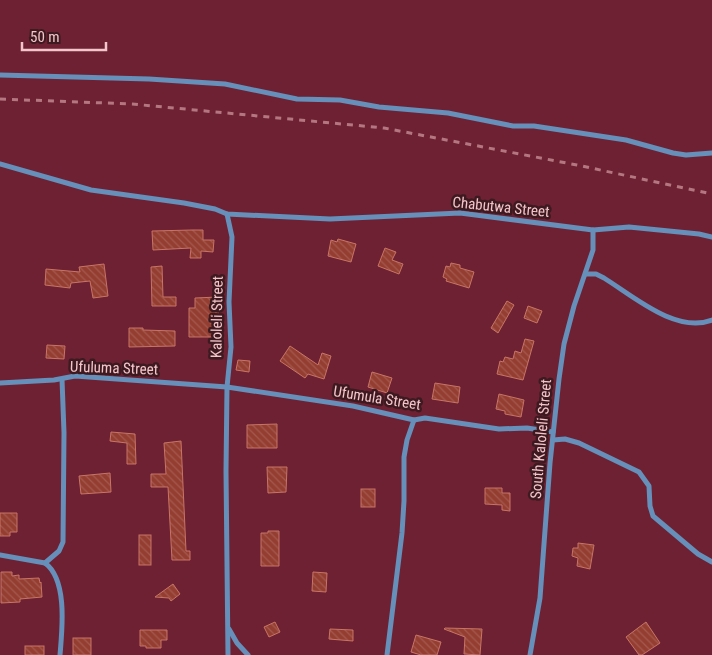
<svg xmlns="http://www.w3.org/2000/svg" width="712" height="655" font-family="'Roboto Condensed',sans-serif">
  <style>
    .building { fill: url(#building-back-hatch); stroke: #c87466 }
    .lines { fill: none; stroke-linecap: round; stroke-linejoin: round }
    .street { stroke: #668fba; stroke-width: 5 }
    .rail { stroke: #b47782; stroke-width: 3; stroke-dasharray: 6 6; stroke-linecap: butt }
    .labels { text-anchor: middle; stroke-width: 5; stroke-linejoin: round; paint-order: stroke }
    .street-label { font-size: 15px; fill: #f4c5ca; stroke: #3d1a20 }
  </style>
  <defs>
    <pattern id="building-back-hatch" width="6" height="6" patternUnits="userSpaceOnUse" patternTransform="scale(1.25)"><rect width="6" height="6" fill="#943e31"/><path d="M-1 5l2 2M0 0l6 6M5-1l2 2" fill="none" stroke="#a4584e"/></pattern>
  </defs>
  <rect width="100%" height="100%" fill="#6d2132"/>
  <g class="building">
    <polygon points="192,230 203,230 203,240 214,240 213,252 201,251 201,258 190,258 191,248 153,250 152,231"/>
    <polygon points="338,239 356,244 351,262 328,256 331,240 337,242"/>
    <polygon points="385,248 396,252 392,260 403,264 399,274 378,266"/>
    <polygon points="451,263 460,265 460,268 474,272 469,288 446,281 447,279 443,277 446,266 450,267"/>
    <polygon points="104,264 108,296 93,298 90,281 71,283 70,288 45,285 46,269 80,272 79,267"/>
    <polygon points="162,266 163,297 176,297 176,306 152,306 151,267"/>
    <polygon points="218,297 219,337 189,337 189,308 195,308 195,298"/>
    <polygon points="507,301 514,305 498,333 491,328"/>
    <polygon points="528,306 542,311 537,323 524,318"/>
    <polygon points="129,328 143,328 143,330 175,331 175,346 129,347"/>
    <polygon points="525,339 534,341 523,380 497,374 500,361 503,362 505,357 513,359 515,351 521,353"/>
    <polygon points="47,345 65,346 64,359 46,358"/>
    <polygon points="290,346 318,365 322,353 331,356 324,379 308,374 305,378 280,361"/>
    <polygon points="238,360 250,361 249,372 236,370"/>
    <polygon points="372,372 392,378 387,393 368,387"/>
    <polygon points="435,383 460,387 458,403 432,399"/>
    <polygon points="499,394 524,400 521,417 505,414 505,411 496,409"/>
    <polygon points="277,424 277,448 247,448 247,425"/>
    <polygon points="111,432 135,434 136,464 127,464 127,443 110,441"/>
    <polygon points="181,441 186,551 190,551 190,560 172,560 168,487 151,487 151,474 166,474 164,443"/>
    <polygon points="267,467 287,467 286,492 268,493"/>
    <polygon points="110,473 111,492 81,494 79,476"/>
    <polygon points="485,488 502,488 502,493 510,493 510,511 502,510 502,505 485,504"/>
    <rect x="361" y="489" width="14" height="18"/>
    <polygon points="0,513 17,513 17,532 10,532 10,536 0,536"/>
    <polygon points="268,531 279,531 279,566 261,566 261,533 268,533"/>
    <rect x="139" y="535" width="12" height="30"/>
    <polygon points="578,543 594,545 590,569 577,566 578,558 572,556 573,548 578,548"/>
    <polygon points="1,572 12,572 12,576 19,575 19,579 39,578 40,583 41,582 42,597 20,599 20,602 1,603"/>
    <polygon points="313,572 327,573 326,592 312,591"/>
    <polygon points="173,584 180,594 171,601 169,598 155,597"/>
    <polygon points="275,622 280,632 269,637 264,627"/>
    <polygon points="646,622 660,643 642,655 639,655 626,637"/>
    <polygon points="445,628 482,629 480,655 464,654 465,637 444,629"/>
    <polygon points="330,629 353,630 353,641 329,639"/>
    <polygon points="140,630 167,630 167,640 161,640 161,648 146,648 146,646 140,646"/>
    <polygon points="416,635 441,642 437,655 421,655 411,652"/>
    <rect x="73" y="638" width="18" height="17"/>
    <rect x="25" y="646" width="19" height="9"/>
  </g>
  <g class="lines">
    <g class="street">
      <polyline points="0,75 149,79 225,84 297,99 340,100 379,107 448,113 513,126 534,126 626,140 673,153 686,155 712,153"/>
      <polyline points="0,164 91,190 184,203 215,209 227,214 330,219 460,213 593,230 629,227 699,234 712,237"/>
      <polyline points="227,214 232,237 229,302 231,347 227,387 226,471 228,655"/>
      <path d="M586 274H596L604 278C633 296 676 334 712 320"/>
      <polyline points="0,383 54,380 75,376 227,387 353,406 414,420 425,418 499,429 527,428 553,432"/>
      <polyline points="553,440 565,439 579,443 639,472 649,486 650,506 653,516 698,554 712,562"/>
      <path d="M0 555 45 563C68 580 62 630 60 655"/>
      <polyline points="45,563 59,551 63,542 64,433 62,379"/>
      <polyline points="229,629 237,643 248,655"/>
      <polyline points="387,655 402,533 404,501 404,457 407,440 414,420"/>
      <polyline points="530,655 540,598 550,463 559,379 564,344 574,306 593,250 593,230"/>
    </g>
    <polyline class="rail" points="0,99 132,104 384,128 577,165 712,194"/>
  </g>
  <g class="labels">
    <g class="street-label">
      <text transform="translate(501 207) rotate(6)" y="5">Chabutwa Street</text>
      <text transform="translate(217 317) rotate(-89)" y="5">Kaloleli Street</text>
      <text transform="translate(114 368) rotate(2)" y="5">Ufuluma Street</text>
      <text transform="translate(377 398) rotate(9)" y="5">Ufumula Street</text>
      <text transform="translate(541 439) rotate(-85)" y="5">South Kaloleli Street</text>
    </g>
  </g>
  <path d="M22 42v8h84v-8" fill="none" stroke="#f4c5ca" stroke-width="2.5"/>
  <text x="30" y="42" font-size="15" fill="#f4c5ca" stroke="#3d1a20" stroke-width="4" paint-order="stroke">50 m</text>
</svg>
